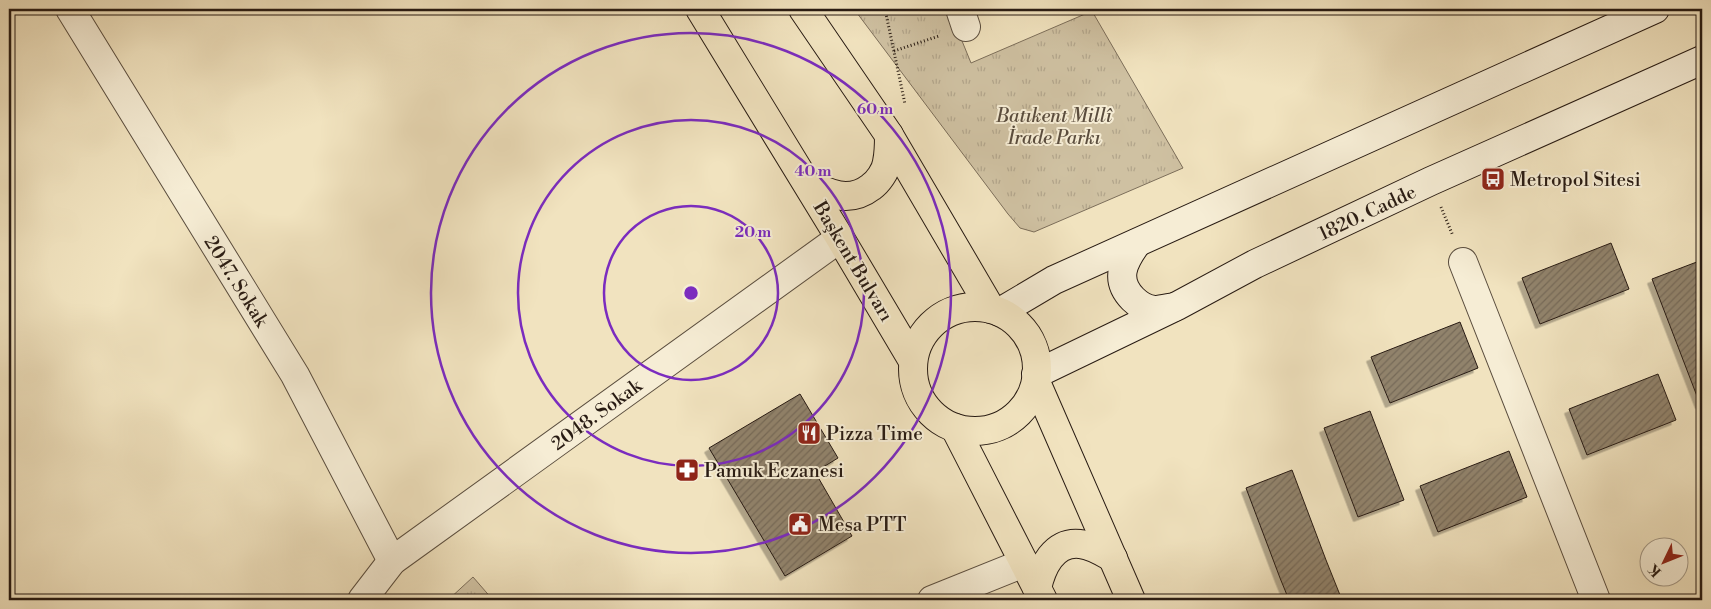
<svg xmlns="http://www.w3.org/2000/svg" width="1711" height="609" font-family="'Libre Bodoni',serif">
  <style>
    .park { fill: url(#park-tufts); stroke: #7c6e5a }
    .building { fill: url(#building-hatch); stroke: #281b13; filter: url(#shadow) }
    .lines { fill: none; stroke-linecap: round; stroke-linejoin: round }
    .street-casing { stroke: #5a4d3e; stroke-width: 30 }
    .secondary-casing { stroke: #281b13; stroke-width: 30 }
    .primary-casing { stroke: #281b13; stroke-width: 30 }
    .path { stroke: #281b13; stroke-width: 3; stroke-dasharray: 1 2.5; stroke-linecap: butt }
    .street { stroke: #f6edd5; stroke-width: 28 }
    .secondary { stroke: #f6edd5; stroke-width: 28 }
    .primary { stroke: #f1e3bf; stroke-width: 28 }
    .ring { fill: none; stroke: #7b2cbf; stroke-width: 2.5 }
    .labels { text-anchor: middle; stroke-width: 4; stroke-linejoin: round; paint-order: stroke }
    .park-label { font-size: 19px; font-style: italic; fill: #5a4d3e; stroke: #f6edd5 }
    .poi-label { font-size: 19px; fill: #281b13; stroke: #f6edd5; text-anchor: start }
    .street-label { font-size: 19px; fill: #281b13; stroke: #f6edd5 }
    .centre { fill: #7b2cbf; stroke: #f6edd5; stroke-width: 2.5 }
    .ring-label { font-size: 15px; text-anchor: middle; font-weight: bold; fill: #7b2cbf; stroke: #f6edd5; stroke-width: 4; stroke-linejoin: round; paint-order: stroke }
  </style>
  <defs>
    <pattern id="park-tufts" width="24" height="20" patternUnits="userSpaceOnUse" patternTransform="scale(1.25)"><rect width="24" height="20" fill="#cfc1a2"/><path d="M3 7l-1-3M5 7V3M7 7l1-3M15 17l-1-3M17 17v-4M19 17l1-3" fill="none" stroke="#b2a58b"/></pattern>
    <pattern id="building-hatch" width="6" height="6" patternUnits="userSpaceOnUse" patternTransform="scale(1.25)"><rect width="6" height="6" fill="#91836c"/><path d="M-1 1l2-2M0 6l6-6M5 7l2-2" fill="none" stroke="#766a58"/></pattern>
    <filter id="shadow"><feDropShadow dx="-4.5" dy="4.5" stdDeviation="0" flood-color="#0004"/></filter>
  </defs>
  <rect width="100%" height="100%" fill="#f1e3bf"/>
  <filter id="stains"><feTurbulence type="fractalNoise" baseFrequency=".004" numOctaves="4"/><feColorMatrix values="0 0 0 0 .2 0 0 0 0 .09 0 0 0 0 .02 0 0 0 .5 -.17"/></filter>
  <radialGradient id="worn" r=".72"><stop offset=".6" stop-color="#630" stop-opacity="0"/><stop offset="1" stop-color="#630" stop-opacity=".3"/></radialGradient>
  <g class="park">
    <polygon points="854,9 949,9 971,63 1092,11 1183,168 1034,232 1020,228 1008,214"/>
    <polygon points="473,577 493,600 448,600"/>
  </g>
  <g class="building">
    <polygon points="1611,243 1629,289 1540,324 1522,278"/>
    <polygon points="1702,260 1702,404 1700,404 1652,279"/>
    <polygon points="1460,322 1478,368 1390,403 1371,357"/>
    <polygon points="1658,374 1676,420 1587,455 1569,409"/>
    <polygon points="800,394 838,458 815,472 852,536 785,576 709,448"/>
    <polygon points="1370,411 1404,500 1358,517 1324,428"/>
    <polygon points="1509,451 1527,497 1438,532 1420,486"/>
    <polygon points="1292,470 1326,560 1342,600 1289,600 1280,578 1246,488"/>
  </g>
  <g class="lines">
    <g class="street-casing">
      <g id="street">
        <polyline points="70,9 295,375 392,561"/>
        <polyline points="960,9 966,27"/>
        <polyline points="1463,262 1596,600"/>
        <polyline points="362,600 392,561 840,238"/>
        <polyline points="932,600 1024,563"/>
      </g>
    </g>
    <g class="secondary-casing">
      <g id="secondary">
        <path d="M1137 243C1123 262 1114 280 1133 299 1139 305 1145 309 1154 310 1160 310 1168 308 1174 307"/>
        <polyline points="1000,312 1054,280 1655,9"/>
        <polyline points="1036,374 1177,306 1255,264 1431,181 1702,60"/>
      </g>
    </g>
    <g class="primary-casing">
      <g id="primary">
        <polyline points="700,9 840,238 913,361"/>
        <polyline points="803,9 889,135 991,309"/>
        <path d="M807 182C828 194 849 204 871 187 878 182 886 171 887 162 889 153 889 144 889 135"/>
        <circle cx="975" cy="369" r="62"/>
        <polyline points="1036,382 1131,600"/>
        <polyline points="955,428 1043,600"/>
        <path d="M1037 588C1042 567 1054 541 1080 544 1092 545 1103 552 1113 558"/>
      </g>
    </g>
    <g class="path">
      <polyline points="885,9 905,104"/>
      <polyline points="894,51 939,36"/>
      <polyline points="1441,207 1453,236"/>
    </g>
    <use href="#street" class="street"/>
    <use href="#secondary" class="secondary"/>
    <use href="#primary" class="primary"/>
  </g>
  <g class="ring">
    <circle cx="691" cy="293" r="87"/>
    <circle cx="691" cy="293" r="173"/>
    <circle cx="691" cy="293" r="260"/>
  </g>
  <defs>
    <g id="bus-square" transform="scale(1.25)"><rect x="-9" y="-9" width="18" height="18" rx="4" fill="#8f2418" stroke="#f6edd5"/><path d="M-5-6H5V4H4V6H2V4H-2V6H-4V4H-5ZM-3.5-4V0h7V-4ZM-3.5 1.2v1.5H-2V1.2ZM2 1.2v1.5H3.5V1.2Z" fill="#fff"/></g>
    <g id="restaurant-square" transform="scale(1.25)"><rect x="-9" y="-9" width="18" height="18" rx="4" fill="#8f2418" stroke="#f6edd5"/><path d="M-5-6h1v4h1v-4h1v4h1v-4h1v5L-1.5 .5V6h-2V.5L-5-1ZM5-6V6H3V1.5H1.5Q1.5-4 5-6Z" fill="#fff"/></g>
    <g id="pharmacy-square" transform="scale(1.25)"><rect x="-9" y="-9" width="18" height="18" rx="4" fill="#8f2418" stroke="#f6edd5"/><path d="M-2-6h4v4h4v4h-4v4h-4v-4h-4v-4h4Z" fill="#fff"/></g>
    <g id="civic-square" transform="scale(1.25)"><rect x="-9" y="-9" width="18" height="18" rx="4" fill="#8f2418" stroke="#f6edd5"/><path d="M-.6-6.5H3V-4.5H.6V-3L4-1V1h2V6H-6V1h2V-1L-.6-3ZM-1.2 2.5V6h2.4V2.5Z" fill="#fff"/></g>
  </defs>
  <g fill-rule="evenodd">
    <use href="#bus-square" x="1493" y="179"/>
    <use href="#restaurant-square" x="809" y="433"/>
    <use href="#pharmacy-square" x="687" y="470"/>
    <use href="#civic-square" x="800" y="524"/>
  </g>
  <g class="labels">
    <g class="park-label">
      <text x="1054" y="122">Batıkent Millî<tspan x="1054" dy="22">İrade Parkı</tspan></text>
    </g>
    <g class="poi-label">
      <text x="1510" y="186">Metropol Sitesi</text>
      <text x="826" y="440">Pizza Time</text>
      <text x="704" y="477">Pamuk Eczanesi</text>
      <text x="818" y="531">Mesa PTT</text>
    </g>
    <g class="street-label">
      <text transform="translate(1367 212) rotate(-25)" y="7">1820. Cadde</text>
      <text transform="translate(854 261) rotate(59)" y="7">Başkent Bulvarı</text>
      <text transform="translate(237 281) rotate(58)" y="7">2047. Sokak</text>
      <text transform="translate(596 414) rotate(-36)" y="7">2048. Sokak</text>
    </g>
  </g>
  <circle cx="691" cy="293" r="8" class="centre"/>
  <g class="ring-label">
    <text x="875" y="114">60 m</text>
    <text x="813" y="176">40 m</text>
    <text x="753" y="237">20 m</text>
  </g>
  <rect width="1711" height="609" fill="none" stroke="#f1e3bf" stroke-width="30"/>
  <rect x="10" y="10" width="1691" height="589" fill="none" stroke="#281b13" stroke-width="2.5"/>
  <rect x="15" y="15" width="1681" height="579" fill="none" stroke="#281b13"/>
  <g transform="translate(1664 562) rotate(227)"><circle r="24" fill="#f6edd5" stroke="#a49987"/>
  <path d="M0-4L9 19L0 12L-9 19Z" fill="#8f2418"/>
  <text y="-8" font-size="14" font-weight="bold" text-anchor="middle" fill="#281b13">K</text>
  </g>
  <rect width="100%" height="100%" filter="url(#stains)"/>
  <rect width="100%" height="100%" fill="url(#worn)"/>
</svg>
